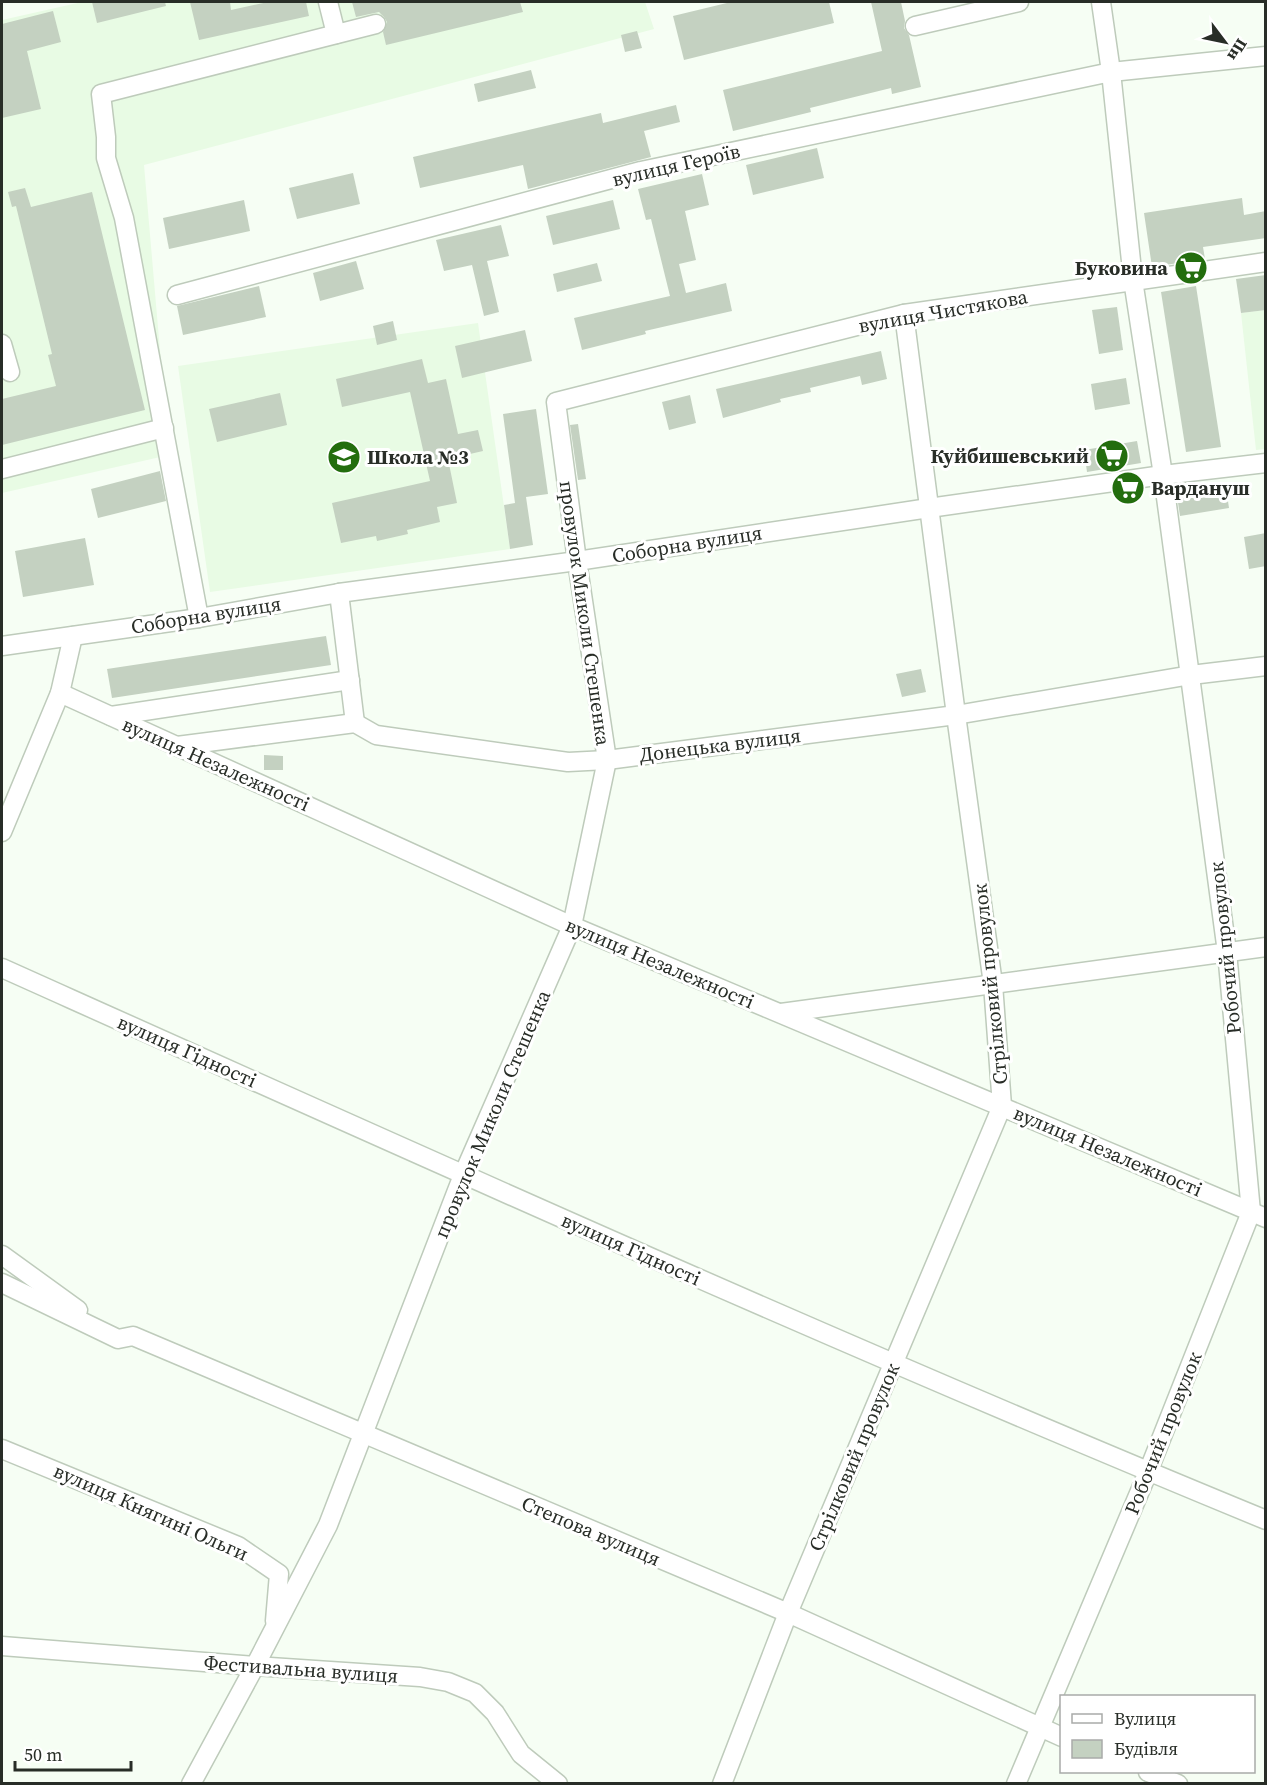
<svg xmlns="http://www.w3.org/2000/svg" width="1267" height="1785" font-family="'Source Serif 4',serif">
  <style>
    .built { fill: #e8fbe4 }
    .building { fill: #c4d1c1 }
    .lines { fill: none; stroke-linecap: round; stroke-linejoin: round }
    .minor-casing { stroke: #becbbb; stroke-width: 21 }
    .minor { stroke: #fff; stroke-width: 18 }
    .labels { text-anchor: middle; stroke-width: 6; stroke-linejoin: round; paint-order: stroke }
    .street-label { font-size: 20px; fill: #282d27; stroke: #fff }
    .poi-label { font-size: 20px; font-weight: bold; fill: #282d27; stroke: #fff; text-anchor: end }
  </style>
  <rect width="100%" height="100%" fill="#f6fef4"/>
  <g class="built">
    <polygon points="82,2 645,2 654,29 144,165 169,455 2,493 2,20"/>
    <polygon points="1265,310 1265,449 1256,450 1241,313"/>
    <polygon points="478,323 510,549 210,592 178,366"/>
  </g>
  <g class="building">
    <polygon points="92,2 165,2 166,6 97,23"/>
    <polygon points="190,2 230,2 231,10 268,2 306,2 309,16 199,40"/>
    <polygon points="352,2 520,2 523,12 386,45 383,32 387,22 384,17 379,12 356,17"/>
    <polygon points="731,2 829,2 834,23 684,60 673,16"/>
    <polygon points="871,2 901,2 905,21 904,28 909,35 921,87 892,94 891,88 810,108 811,112 733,131 723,90 882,51"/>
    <polygon points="53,11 61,42 27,51 41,109 2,118 2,24"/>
    <polygon points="637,31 642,48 625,52 621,35"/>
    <polygon points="531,70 536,88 478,102 474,84"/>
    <polygon points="676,105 680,122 644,131 651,157 528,189 523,165 420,188 413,157 601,113 603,123"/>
    <polygon points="817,148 824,178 753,195 746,165"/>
    <polygon points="353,173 360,204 297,219 289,188"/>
    <polygon points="702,174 709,205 685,211 696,260 679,264 686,293 726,283 732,311 645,331 646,334 582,350 574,318 670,296 651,219 646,220 638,189"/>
    <polygon points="25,188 31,207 92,192 145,410 2,445 2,399 56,386 48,355 52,354 16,206 12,207 8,192"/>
    <polygon points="1242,198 1244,215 1266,211 1266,238 1203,247 1205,259 1152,267 1144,213"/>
    <polygon points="244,200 250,231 169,249 163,218"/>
    <polygon points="613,200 620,229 553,245 546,216"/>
    <polygon points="501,225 509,256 487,261 499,312 484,316 472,265 444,271 436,240"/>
    <polygon points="356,261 364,289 320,301 313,273"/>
    <polygon points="597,263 602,281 557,292 553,274"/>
    <polygon points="1266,275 1266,310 1241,313 1236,279"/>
    <polygon points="259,286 266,317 183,335 177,306"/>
    <polygon points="1196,286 1221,447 1186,452 1161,292"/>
    <polygon points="1117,307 1123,350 1099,354 1092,310"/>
    <polygon points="393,321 397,340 377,345 373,326"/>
    <polygon points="525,330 532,361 462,378 455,346"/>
    <polygon points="881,351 887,379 862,385 860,376 810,388 811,392 780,399 781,402 723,418 716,389"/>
    <polygon points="422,359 428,383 446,379 458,434 478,430 483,451 448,459 457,503 437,507 440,522 407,530 408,534 377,541 376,536 341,543 332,503 430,481 410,392 342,407 336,379"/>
    <polygon points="1126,378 1130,404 1095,410 1091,384"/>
    <polygon points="280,393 287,425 217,442 209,409"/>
    <polygon points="690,395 696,423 669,430 662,402"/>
    <polygon points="536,409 548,494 526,497 533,545 510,549 504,505 515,503 503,414"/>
    <polygon points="578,424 586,479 578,480 570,425"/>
    <polygon points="1137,441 1141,463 1087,472 1084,450"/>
    <polygon points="160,471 166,501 98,518 91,489"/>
    <polygon points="1226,488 1229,508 1180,516 1177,496"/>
    <polygon points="1266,533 1266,566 1249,569 1244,537"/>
    <polygon points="85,538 94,585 23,597 15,551"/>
    <polygon points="326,636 331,665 112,698 107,669"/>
    <polygon points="921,669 926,692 902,697 896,674"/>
    <polygon points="264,755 283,756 283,770 264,770"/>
  </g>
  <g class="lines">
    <g class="minor-casing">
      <g id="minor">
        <polyline points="328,2 336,34"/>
        <polyline points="915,26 1019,2"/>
        <polyline points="177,295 641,171 1111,72 1266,56"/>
        <polyline points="2,344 10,372"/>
        <polyline points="2,469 164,428"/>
        <polyline points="339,593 355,723"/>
        <polyline points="199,618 124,218 106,158 106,137 101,94 376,24"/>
        <polyline points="2,646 199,618 339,593 577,561 929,508 1163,475 1266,463"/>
        <polyline points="60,693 572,926 1266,1218"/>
        <polyline points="111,716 350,680"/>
        <polyline points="177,746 355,723 376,735 568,762 607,760 956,715 1191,675 1266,666"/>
        <polyline points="2,832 60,693 73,636"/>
        <path d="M2 968C421 1156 840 1345 1266 1520"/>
        <polyline points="781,1013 1266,947"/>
        <polyline points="2,1255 78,1310"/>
        <polyline points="2,1283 118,1339 133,1336 788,1613 1062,1737"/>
        <polyline points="2,1449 238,1546 279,1574 275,1621"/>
        <polyline points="2,1646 255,1666 420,1677 448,1682 475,1693 495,1713 521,1754 558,1784"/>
        <polyline points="1148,1772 1178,1784"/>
        <polyline points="191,1784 255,1666 328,1525 463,1175 572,926 607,760 577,561 556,402 904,314 1266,262"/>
        <polyline points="722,1784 788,1613 1002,1106 993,984 956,715 904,314"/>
        <polyline points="1016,1784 1148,1472 1251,1212 1227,952 1163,475 1133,280 1111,72 1101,2"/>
      </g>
    </g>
    <use href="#minor" class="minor"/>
  </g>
  <defs>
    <g id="supermarket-disc" transform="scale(1.725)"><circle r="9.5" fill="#236d0e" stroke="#fff"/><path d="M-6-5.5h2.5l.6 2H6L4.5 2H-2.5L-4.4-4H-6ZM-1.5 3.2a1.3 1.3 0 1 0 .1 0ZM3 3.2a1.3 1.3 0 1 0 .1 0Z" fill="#fff"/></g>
    <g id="school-disc" transform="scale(1.725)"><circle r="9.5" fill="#236d0e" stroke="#fff"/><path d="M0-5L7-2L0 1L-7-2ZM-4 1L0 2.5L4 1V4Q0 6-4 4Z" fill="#fff"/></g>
  </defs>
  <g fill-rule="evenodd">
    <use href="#supermarket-disc" x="1191" y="268"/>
    <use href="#supermarket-disc" x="1112" y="456"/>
    <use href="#school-disc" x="344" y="457"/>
    <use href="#supermarket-disc" x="1128" y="488"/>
  </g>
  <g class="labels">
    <g class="street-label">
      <text transform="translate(676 165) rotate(-13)" y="7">вулиця Героїв</text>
      <text transform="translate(943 311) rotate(-10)" y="7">вулиця Чистякова</text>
      <text transform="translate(687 544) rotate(-9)" y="7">Соборна вулиця</text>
      <text transform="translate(585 613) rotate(82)" y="7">провулок Миколи Стешенка</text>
      <text transform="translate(206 615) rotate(-9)" y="7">Соборна вулиця</text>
      <text transform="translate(720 745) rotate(-7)" y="7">Донецька вулиця</text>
      <text transform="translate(216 764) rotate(24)" y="7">вулиця Незалежності</text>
      <text transform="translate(1225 948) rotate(-96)" y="7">Робочий провулок</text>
      <text transform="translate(660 963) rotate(23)" y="7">вулиця Незалежності</text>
      <text transform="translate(990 984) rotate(-96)" y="7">Стрілковий провулок</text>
      <text transform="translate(187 1051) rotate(24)" y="7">вулиця Гідності</text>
      <text transform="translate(492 1114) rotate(-67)" y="7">провулок Миколи Стешенка</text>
      <text transform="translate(1108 1151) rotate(23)" y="7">вулиця Незалежності</text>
      <text transform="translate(631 1249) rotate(24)" y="7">вулиця Гідності</text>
      <text transform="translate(1163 1433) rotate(-68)" y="7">Робочий провулок</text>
      <text transform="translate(854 1457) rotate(-67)" y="7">Стрілковий провулок</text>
      <text transform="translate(151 1512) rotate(24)" y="7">вулиця Княгині Ольги</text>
      <text transform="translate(591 1531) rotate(23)" y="7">Степова вулиця</text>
      <text transform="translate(301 1669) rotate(4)" y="7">Фестивальна вулиця</text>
    </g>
    <g class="poi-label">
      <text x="1168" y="275">Буковина</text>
      <text x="1089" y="463">Куйбишевський</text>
      <text x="367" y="464" text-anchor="start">Школа №3</text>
      <text x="1151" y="495" text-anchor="start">Вардануш</text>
    </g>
  </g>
  <rect width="1267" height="1785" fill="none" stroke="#282d27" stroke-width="6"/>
  <rect x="1060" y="1695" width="195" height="78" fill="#ffffff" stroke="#a9aba9" stroke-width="1.5"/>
  <rect x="1072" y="1714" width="30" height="9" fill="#ffffff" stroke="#a9aba9" stroke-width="1.5"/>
  <text x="1114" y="1725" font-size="18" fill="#282d27">Вулиця</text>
  <rect x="1072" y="1740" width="30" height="18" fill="#c4d1c1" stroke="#a9aba9" stroke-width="1.5"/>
  <text x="1114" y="1755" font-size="18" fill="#282d27">Будівля</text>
  <g transform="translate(1225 42) rotate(122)" stroke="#ffffff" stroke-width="4.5" paint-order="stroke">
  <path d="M0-4.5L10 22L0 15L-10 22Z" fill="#282d27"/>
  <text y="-9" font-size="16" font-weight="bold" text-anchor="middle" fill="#282d27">Пн</text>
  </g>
  <path d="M15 1761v9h116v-9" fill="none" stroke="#282d27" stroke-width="3"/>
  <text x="24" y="1761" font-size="18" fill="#282d27" stroke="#ffffff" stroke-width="4.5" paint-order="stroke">50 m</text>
</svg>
